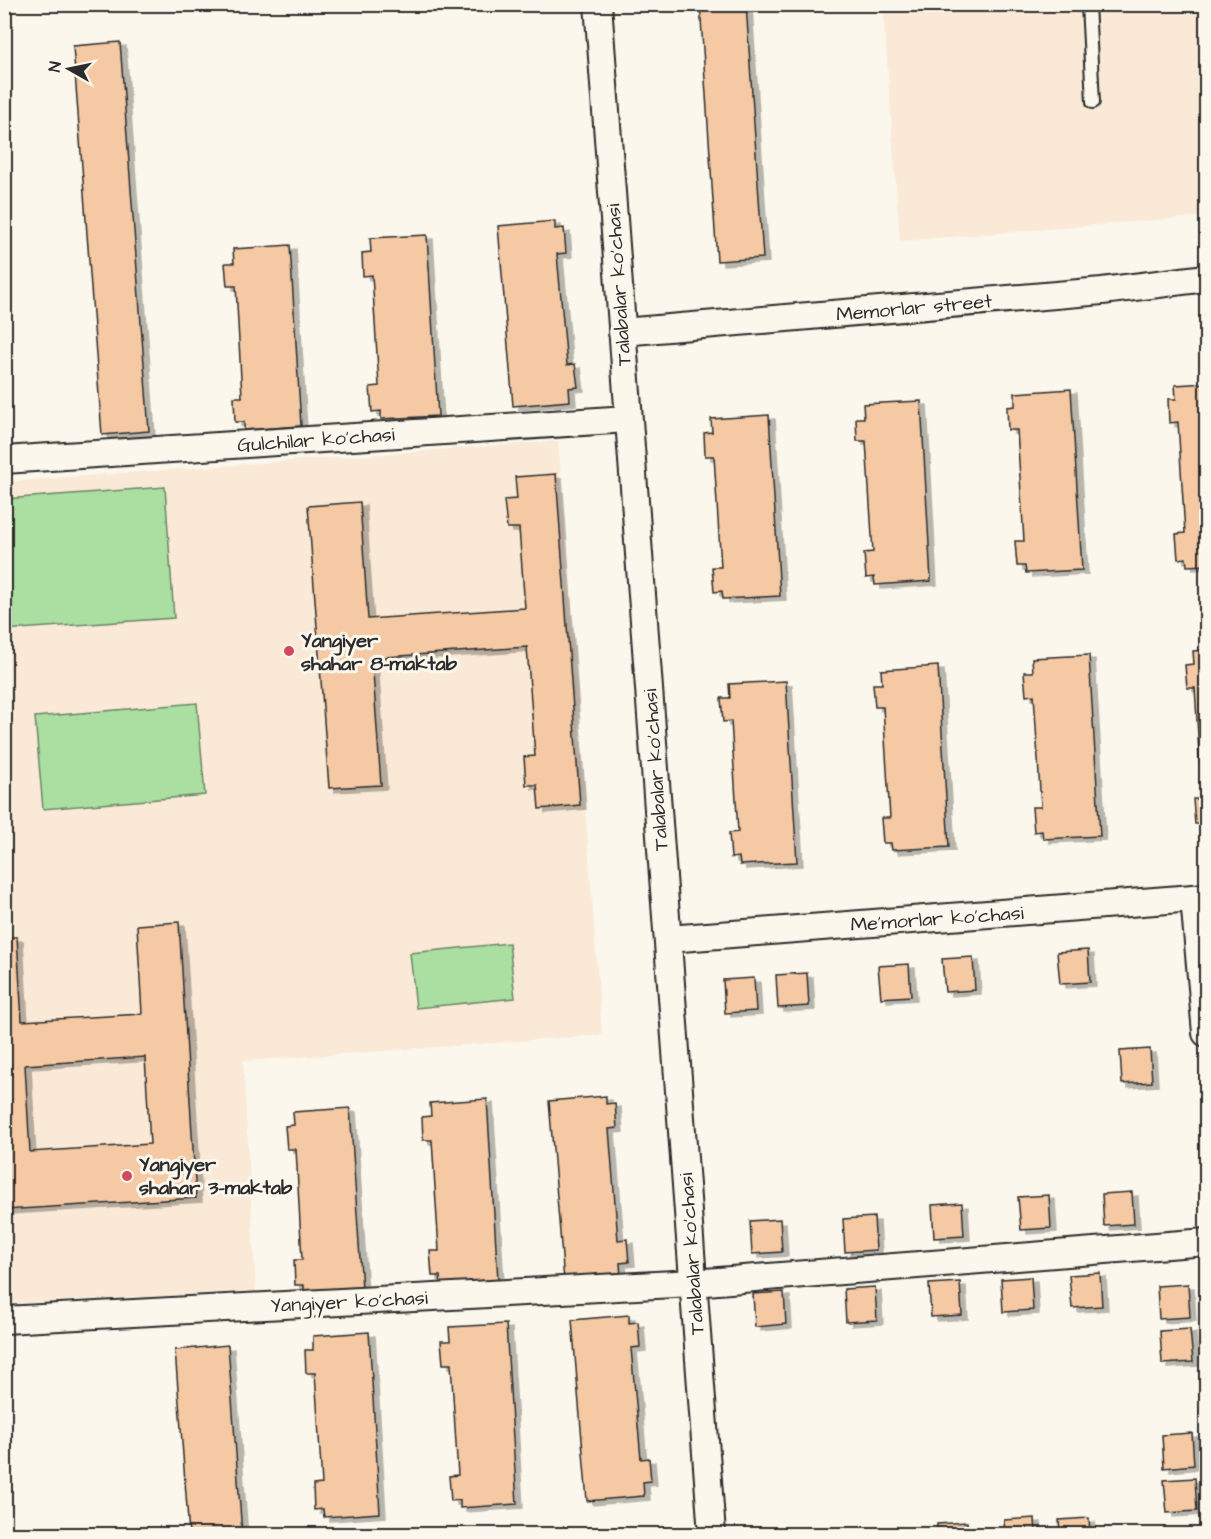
<svg xmlns="http://www.w3.org/2000/svg" width="1211" height="1539" font-family="'Architects Daughter',sans-serif">
  <style>
    .built { fill: #f9e9d6 }
    .green { fill: #aadfa1; stroke: #6a8566; stroke-width: 1.5 }
    .building { fill: #f4c9a4; stroke: #2b2b2b; stroke-width: 1.5; fill-rule: evenodd; filter: url(#shadow) }
    .lines { fill: none; stroke-linecap: round; stroke-linejoin: round }
    .service-casing { stroke: #2b2b2b; stroke-width: 16 }
    .minor-casing { stroke: #2b2b2b; stroke-width: 30 }
    .service { stroke: #fbf7ec; stroke-width: 12 }
    .minor { stroke: #fbf7ec; stroke-width: 26 }
    .poi-dot { fill: #d1495b; stroke: #fbf7ec; stroke-width: 2 }
    .labels { text-anchor: middle; stroke-width: 6; stroke-linejoin: round; paint-order: stroke }
    .street-label { font-size: 20px; fill: #2b2b2b; stroke: #fbf7ec }
    .poi-label { font-size: 20px; font-weight: bold; fill: #2b2b2b; stroke: #fbf7ec; text-anchor: start }
  </style>
  <defs>
    <filter id="shadow"><feDropShadow dx="6" dy="4" stdDeviation="0" flood-color="#0004"/></filter>
  </defs>
  <rect width="100%" height="100%" fill="#fbf7ec"/>
  <filter id="ink" filterUnits="userSpaceOnUse"><feTurbulence type="fractalNoise" baseFrequency=".0167" numOctaves="2"/><feDisplacementMap in="SourceGraphic" scale="12" xChannelSelector="R" yChannelSelector="G"/><feConvolveMatrix kernelMatrix="1 2 1 2 8 2 1 2 1" color-interpolation-filters="sRGB"/></filter>
  <g filter="url(#ink)">
    <g class="built">
      <polygon points="883,5 1206,5 1206,216 900,241"/>
      <polygon points="558,441 602,1035 243,1061 256,1291 5,1304 5,482"/>
    </g>
    <g class="green">
      <polygon points="165,487 174,618 5,630 5,499"/>
      <polygon points="197,703 205,795 43,809 35,717"/>
      <polygon points="509,943 515,998 416,1008 410,953"/>
    </g>
    <g class="building">
      <polygon points="700,4 746,4 763,258 717,261"/>
      <polygon points="120,42 149,431 102,435 73,46"/>
      <polygon points="555,221 555,229 564,228 566,253 557,254 567,365 575,364 578,387 569,388 570,401 513,406 498,226"/>
      <polygon points="427,235 438,416 381,419 381,411 372,412 370,387 379,386 372,275 363,276 362,253 371,252 370,238"/>
      <polygon points="290,245 301,426 244,430 244,422 235,422 234,397 242,397 236,286 227,286 225,263 234,263 233,249"/>
      <polygon points="1206,383 1206,565 1187,566 1186,558 1178,559 1176,534 1185,533 1178,422 1169,423 1168,399 1176,399 1175,385"/>
      <polygon points="1071,389 1082,570 1026,573 1025,566 1017,566 1015,541 1024,541 1017,430 1008,430 1007,407 1015,406 1015,393"/>
      <polygon points="921,401 931,581 875,585 874,577 866,578 864,553 873,552 866,441 857,441 856,418 864,418 863,404"/>
      <polygon points="769,415 780,596 723,599 722,591 714,592 712,567 721,567 714,456 705,456 704,433 712,432 711,419"/>
      <polygon points="556,474 580,805 539,809 537,785 526,785 524,757 535,756 527,647 372,658 381,785 329,788 308,506 360,502 368,619 525,608 519,528 507,528 504,500 517,499 515,477"/>
      <polygon points="1206,650 1206,831 1204,832 1204,824 1195,824 1193,799 1202,799 1195,688 1187,688 1185,665 1194,664 1193,651"/>
      <polygon points="1089,655 1100,836 1043,839 1042,831 1034,832 1032,807 1041,807 1034,695 1026,696 1024,672 1033,672 1032,658"/>
      <polygon points="938,666 949,847 892,850 891,843 883,843 881,818 890,818 883,707 875,707 873,684 882,684 881,670"/>
      <polygon points="786,681 797,862 740,865 739,857 731,858 729,833 738,832 731,721 723,722 721,698 730,698 729,684"/>
      <path d="M179 922 196 1198 4 1210V937H17L22 1021 142 1014 137 925ZM145 1057 150 1144 30 1152 25 1065Z"/>
      <polygon points="1088,950 1090,982 1060,984 1057,952"/>
      <polygon points="973,957 975,990 945,992 942,959"/>
      <polygon points="909,964 911,996 881,998 878,966"/>
      <polygon points="807,973 809,1006 778,1008 776,975"/>
      <polygon points="754,978 756,1011 725,1013 723,980"/>
      <polygon points="1150,1049 1152,1082 1122,1084 1120,1051"/>
      <polygon points="606,1096 606,1104 615,1103 617,1128 609,1129 618,1240 627,1239 629,1262 620,1263 621,1277 564,1281 549,1101"/>
      <polygon points="487,1099 498,1280 441,1284 440,1276 432,1276 430,1251 439,1251 432,1140 423,1140 422,1117 431,1116 430,1103"/>
      <polygon points="350,1108 362,1289 304,1293 304,1285 295,1285 294,1260 302,1260 296,1149 287,1149 285,1126 294,1125 293,1112"/>
      <polygon points="1132,1192 1134,1224 1104,1226 1102,1194"/>
      <polygon points="1049,1195 1051,1228 1021,1230 1018,1197"/>
      <polygon points="962,1203 964,1236 934,1238 932,1205"/>
      <polygon points="874,1217 876,1250 845,1252 843,1219"/>
      <polygon points="780,1219 782,1252 752,1254 750,1221"/>
      <polygon points="1100,1273 1102,1306 1072,1308 1069,1275"/>
      <polygon points="1031,1277 1033,1310 1003,1312 1001,1279"/>
      <polygon points="960,1282 962,1315 931,1317 929,1284"/>
      <polygon points="1188,1284 1190,1317 1159,1319 1157,1286"/>
      <polygon points="875,1287 877,1320 846,1322 844,1289"/>
      <polygon points="784,1292 786,1324 755,1327 753,1294"/>
      <polygon points="629,1315 629,1323 638,1322 640,1347 631,1348 641,1459 649,1458 651,1481 643,1482 644,1496 587,1501 572,1320"/>
      <polygon points="506,1324 517,1504 460,1508 460,1500 451,1501 449,1476 458,1475 451,1364 443,1364 441,1341 450,1341 449,1327"/>
      <polygon points="1190,1329 1193,1362 1162,1364 1160,1331"/>
      <polygon points="369,1332 380,1513 324,1517 323,1509 314,1510 313,1485 322,1484 315,1373 306,1373 305,1350 313,1350 313,1336"/>
      <polygon points="228,1345 242,1534 189,1534 175,1350"/>
      <polygon points="1192,1433 1194,1465 1164,1468 1162,1435"/>
      <polygon points="1195,1478 1197,1511 1167,1513 1164,1480"/>
      <polygon points="1035,1518 1036,1534 1005,1534 1004,1520"/>
      <polygon points="1089,1518 1090,1534 1060,1534 1059,1520"/>
      <polygon points="967,1522 968,1534 937,1534 937,1524"/>
      <polygon points="897,1527 898,1534 867,1534 867,1529"/>
    </g>
    <g class="lines">
      <g class="service-casing">
        <polyline id="service" points="1088,4 1093,102"/>
      </g>
      <g class="minor-casing">
        <g id="minor">
          <polyline points="598,4 712,1534"/>
          <polyline points="622,332 1102,291 1206,278"/>
          <polyline points="4,460 628,419"/>
          <polyline points="1194,898 1206,1033"/>
          <polyline points="668,939 1206,897"/>
          <polyline points="4,1320 693,1283 1206,1242"/>
        </g>
      </g>
      <use href="#service" class="service"/>
      <use href="#minor" class="minor"/>
    </g>
  </g>
  <g class="poi-dot">
    <circle cx="289" cy="651" r="6"/>
    <circle cx="127" cy="1176" r="6"/>
  </g>
  <g class="labels">
    <g class="street-label">
      <text transform="translate(618 285) rotate(-94)" y="7">Talabalar ko'chasi</text>
      <text transform="translate(914 307) rotate(-5)" y="7">Memorlar street</text>
      <text transform="translate(316 439) rotate(-4)" y="7">Gulchilar ko'chasi</text>
      <text transform="translate(655 770) rotate(-94)" y="7">Talabalar ko'chasi</text>
      <text transform="translate(937 918) rotate(-4)" y="7">Me'morlar ko'chasi</text>
      <text transform="translate(691 1254) rotate(-94)" y="7">Talabalar ko'chasi</text>
      <text transform="translate(349 1301) rotate(-3)" y="7">Yangiyer ko'chasi</text>
    </g>
    <g class="poi-label">
      <text x="301" y="647">Yangiyer<tspan x="301" dy="23">shahar 8-maktab</tspan></text>
      <text x="139" y="1171">Yangiyer<tspan x="139" dy="23">shahar 3-maktab</tspan></text>
    </g>
  </g>
  <rect width="1211" height="1539" fill="none" stroke="#fbf7ec" stroke-width="24"/>
  <rect x="12" y="12" width="1187" height="1515" fill="none" stroke="#2b2b2b" stroke-width="2" filter="url(#ink)"/>
  <g transform="translate(69 69) rotate(279)" stroke="#fbf7ec" stroke-width="4.5" paint-order="stroke">
  <path d="M0-4.5L10 22L0 15L-10 22Z" fill="#2b2b2b"/>
  <text y="-9" font-size="16" font-weight="bold" text-anchor="middle" fill="#2b2b2b">N</text>
  </g>
</svg>
